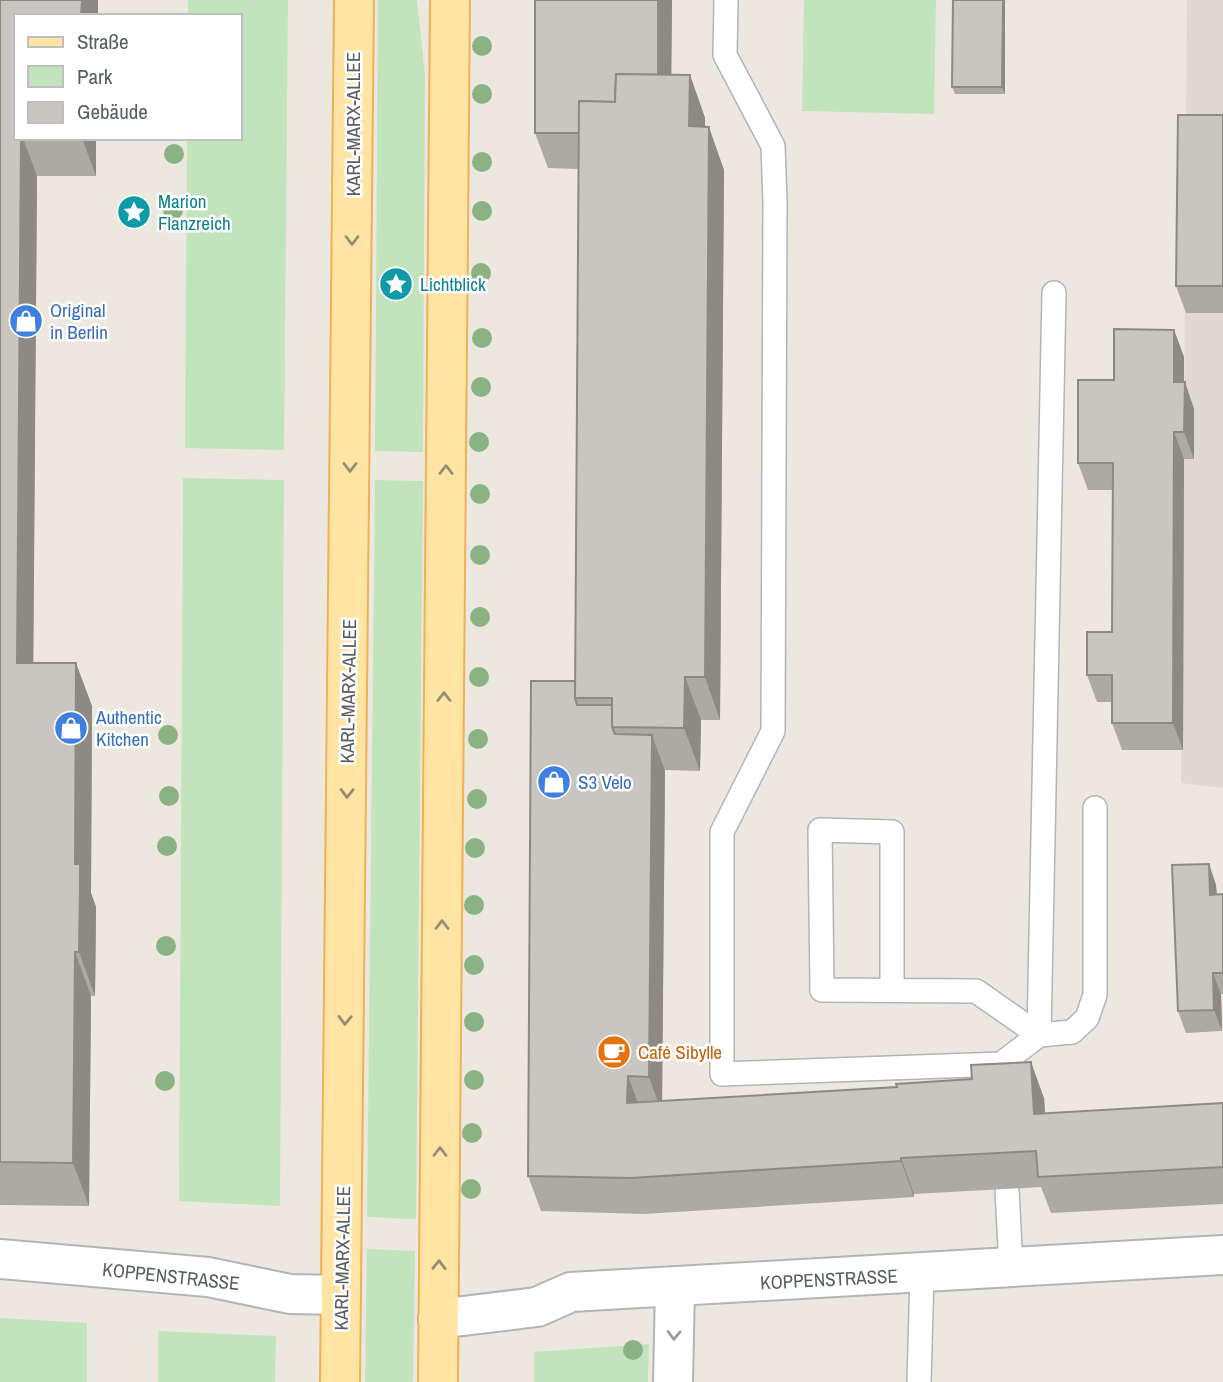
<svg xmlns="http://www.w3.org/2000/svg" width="1223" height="1382" font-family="'Archivo Narrow',sans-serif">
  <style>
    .education { fill: #dedad1 }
    .green { fill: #c2e4bc }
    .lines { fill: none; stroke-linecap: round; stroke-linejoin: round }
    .service-casing { stroke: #b1b5b8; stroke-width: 26 }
    .minor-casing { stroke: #b1b5b8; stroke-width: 42 }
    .primary-casing { stroke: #f0b055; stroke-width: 42 }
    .service { stroke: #fff; stroke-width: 23 }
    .minor { stroke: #fff; stroke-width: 38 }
    .primary { stroke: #ffe4a3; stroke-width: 38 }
    .tree { fill: #8bb282 }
    .wall { fill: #ada9a5 }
    .shaded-wall { fill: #8d8a86 }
    .building { fill: #c9c5c0; stroke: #8d8a86; stroke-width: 2 }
    .oneway { stroke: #938d79 }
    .oneway2 { stroke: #9b9ea1 }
    .labels { text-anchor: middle; stroke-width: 5; stroke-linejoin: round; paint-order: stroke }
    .street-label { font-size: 19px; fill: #595e62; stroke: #fff }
    .culture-label { font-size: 19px; fill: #0d838f; stroke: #fff; text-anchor: start }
    .shop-label { font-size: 19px; fill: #366cbe; stroke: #fff; text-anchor: start }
    .food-label { font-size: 19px; fill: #c56008; stroke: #fff; text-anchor: start }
  </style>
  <rect width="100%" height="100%" fill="#ece8e0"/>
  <polygon class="education" points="1187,0 1223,0 1223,788 1181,783 1184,459 1194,458 1194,410 1184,409"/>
  <g class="green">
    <polygon points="188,0 288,0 284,450 185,448 187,138 240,138 240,16 188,16"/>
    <polygon points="378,0 417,0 425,74 423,452 375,451"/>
    <polygon points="804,0 936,0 934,114 802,111"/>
    <polygon points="183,478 284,480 280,1206 179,1201"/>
    <polygon points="375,480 423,481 416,1219 367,1217"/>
    <polygon points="367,1249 415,1251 413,1382 365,1382"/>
    <polygon points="0,1318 87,1323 87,1382 0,1382"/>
    <polygon points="158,1331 276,1336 275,1382 158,1382"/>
    <polygon points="649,1344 648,1382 534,1382 534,1352"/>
  </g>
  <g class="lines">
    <g class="service-casing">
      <g id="service">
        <polyline points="726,0 725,55 773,146 775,202 773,731 722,832 722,1074 1001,1064 1039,1035 1072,1032 1087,1018 1095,995 1095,808"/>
        <polyline points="892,990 892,832 820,830 822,990 976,991 1039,1035"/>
        <polyline points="1039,1035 1054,293"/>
        <polyline points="1007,1189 1011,1268"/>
        <polyline points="919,1382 922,1274"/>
      </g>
    </g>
    <g class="minor-casing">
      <g id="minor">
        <polyline points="0,1259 208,1277 290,1294 341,1295"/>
        <polyline points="438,1319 537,1307 571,1292 1223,1255"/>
        <polyline points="673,1382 675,1288"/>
      </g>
    </g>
    <g class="primary-casing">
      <g id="primary">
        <polyline points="340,1382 354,0"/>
        <polyline points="438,1382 450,0"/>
      </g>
    </g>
    <use href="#service" class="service"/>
    <use href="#minor" class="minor"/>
    <use href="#primary" class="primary"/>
  </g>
  <g class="tree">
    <circle cx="482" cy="46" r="10"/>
    <circle cx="482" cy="94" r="10"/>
    <circle cx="174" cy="154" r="10"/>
    <circle cx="482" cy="162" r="10"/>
    <circle cx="173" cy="210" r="10"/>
    <circle cx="482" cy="211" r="10"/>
    <circle cx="481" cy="273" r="10"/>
    <circle cx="482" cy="338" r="10"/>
    <circle cx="481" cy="387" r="10"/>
    <circle cx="479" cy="442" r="10"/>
    <circle cx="480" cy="494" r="10"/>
    <circle cx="480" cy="555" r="10"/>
    <circle cx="480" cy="617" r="10"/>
    <circle cx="479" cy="677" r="10"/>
    <circle cx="168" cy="735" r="10"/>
    <circle cx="478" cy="739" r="10"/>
    <circle cx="169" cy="796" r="10"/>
    <circle cx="477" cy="799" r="10"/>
    <circle cx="167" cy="846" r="10"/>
    <circle cx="475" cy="848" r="10"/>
    <circle cx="474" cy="905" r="10"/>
    <circle cx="166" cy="946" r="10"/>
    <circle cx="474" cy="965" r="10"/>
    <circle cx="474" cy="1022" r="10"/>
    <circle cx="474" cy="1080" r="10"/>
    <circle cx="165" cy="1081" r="10"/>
    <circle cx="472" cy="1133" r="10"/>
    <circle cx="471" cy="1189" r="10"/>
    <circle cx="633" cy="1350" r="10"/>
  </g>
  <g class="wall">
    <polygon points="0,0 98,0 98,16 16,16 16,138 96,138 96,176 37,176 33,663 92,706 91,893 96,907 96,928 95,996 91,996 89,1206 0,1205"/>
    <polygon points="535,0 672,0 671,75 690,75 705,118 705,127 724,170 720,720 701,720 700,771 665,770 662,1101 1044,1098 1045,1113 1223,1103 1223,1204 1051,1213 1041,1187 914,1194 914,1197 644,1214 541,1211 528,1176 575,681 578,169 548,168 535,133"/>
    <polygon points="953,0 1005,0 1005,94 955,94 952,87"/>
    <polygon points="1223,115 1223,313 1186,313 1176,286"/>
    <polygon points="1174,330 1184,357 1184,382 1194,409 1194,459 1184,459 1183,750 1122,750 1112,723 1112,702 1097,702 1087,675 1112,632 1113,490 1088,490 1078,463 1114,380"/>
    <polygon points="1209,864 1216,885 1217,894 1223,894 1223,994 1221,994 1222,1031 1186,1033 1178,1011"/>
  </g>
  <g class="shaded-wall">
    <polygon points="82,0 98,0 98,16 81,16"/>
    <polygon points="658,0 672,0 671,118 658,82"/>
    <polygon points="1003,0 1005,0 1005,94 1002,87"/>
    <polygon points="690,75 705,118 705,170 689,126"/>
    <polygon points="709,127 724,170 720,720 705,677"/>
    <polygon points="21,138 23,138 37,176 33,706 17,663"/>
    <polygon points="82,138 96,138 96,176"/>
    <polygon points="1174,330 1184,357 1184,409 1174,382"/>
    <polygon points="1185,382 1194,409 1194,459 1184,432"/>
    <polygon points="1174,432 1184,459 1183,750 1173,723"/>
    <polygon points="76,663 92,706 91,893 96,907 95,996 79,952 75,864"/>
    <polygon points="685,677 701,720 700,771 684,728"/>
    <polygon points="652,735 665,771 662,1113 649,1077"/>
    <polygon points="1209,864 1216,885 1218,916 1210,895"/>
    <polygon points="75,952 91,996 89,1206 73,1163"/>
    <polygon points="1213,973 1221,994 1222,1031 1214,1010"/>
    <polygon points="1031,1062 1044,1098 1047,1149 1034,1114"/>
    <polygon points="628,1076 641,1112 627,1103"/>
    <polygon points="901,1158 914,1194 914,1197 901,1161"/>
  </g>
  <g class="building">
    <polygon points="0,0 82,0 81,16 16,16 16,138 21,138 17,663 76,663 75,864 80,864 80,885 79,952 75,952 73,1163 0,1162"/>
    <polygon points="535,0 658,0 658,75 616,74 615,102 579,101 579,133 535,133"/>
    <polygon points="953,0 1003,0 1002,87 952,87"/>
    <polygon points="616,74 690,75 689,126 709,127 705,677 685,677 684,728 612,727 612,698 575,698 579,101 615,102"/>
    <polygon points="1178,115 1223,115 1223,286 1176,286"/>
    <polygon points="1114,329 1174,330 1174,382 1185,382 1184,432 1174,432 1173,723 1112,723 1112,675 1087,675 1087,632 1112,632 1113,463 1078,463 1078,380 1114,380"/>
    <polygon points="531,681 575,681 575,698 577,705 612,705 612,727 615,734 652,735 649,1077 628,1076 627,1103 897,1087 896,1084 972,1079 971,1065 1031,1062 1034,1114 1223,1103 1223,1167 1038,1177 1036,1151 901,1158 901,1161 631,1178 528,1176"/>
    <polygon points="1209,864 1210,895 1223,894 1223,973 1213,973 1214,1010 1178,1011 1172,865"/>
  </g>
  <defs><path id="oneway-chevron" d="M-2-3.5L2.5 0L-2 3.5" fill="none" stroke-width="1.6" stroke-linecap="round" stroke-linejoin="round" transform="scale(1.75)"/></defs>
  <g class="oneway">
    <use href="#oneway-chevron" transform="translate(352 240) rotate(90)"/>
    <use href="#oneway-chevron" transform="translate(350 467) rotate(90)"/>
    <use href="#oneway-chevron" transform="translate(446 470) rotate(-90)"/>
    <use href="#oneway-chevron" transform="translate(444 697) rotate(-90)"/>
    <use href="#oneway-chevron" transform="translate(347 793) rotate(91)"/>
    <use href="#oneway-chevron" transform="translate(442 925) rotate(-90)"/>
    <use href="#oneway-chevron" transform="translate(345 1020) rotate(91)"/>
    <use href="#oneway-chevron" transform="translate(440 1152) rotate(-90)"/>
    <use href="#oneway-chevron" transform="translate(439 1265) rotate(-89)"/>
  </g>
  <use class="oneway2" href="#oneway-chevron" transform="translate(674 1335) rotate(91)"/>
  <defs>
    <g id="sight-disc" transform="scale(1.75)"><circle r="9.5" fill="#0f9aa8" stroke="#fff"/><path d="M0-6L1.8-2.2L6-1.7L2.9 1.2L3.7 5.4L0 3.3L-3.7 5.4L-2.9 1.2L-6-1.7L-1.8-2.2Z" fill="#fff"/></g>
    <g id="shop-disc" transform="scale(1.75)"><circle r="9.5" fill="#3f7fe0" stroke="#fff"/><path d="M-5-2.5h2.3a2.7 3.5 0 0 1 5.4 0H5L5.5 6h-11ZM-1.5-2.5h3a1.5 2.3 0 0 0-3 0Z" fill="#fff"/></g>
    <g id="cafe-disc" transform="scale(1.75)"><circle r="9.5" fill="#e8710a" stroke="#fff"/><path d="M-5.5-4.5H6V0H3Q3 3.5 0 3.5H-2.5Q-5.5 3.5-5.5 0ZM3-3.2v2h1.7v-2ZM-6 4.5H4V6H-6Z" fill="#fff"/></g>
  </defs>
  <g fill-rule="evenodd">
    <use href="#sight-disc" x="134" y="212"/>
    <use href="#sight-disc" x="396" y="284"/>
    <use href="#shop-disc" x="26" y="321"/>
    <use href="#shop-disc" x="71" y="728"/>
    <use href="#shop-disc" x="554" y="782"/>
    <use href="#cafe-disc" x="614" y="1052"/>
  </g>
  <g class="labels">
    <g class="street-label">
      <text transform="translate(353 124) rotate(-90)" y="7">KARL-MARX-ALLEE</text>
      <text transform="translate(348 691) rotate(-89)" y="7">KARL-MARX-ALLEE</text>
      <text transform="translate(342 1258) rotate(-89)" y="7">KARL-MARX-ALLEE</text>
      <text transform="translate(171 1276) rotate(6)" y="7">KOPPENSTRASSE</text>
      <text transform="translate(829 1279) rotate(-3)" y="7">KOPPENSTRASSE</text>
    </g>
    <g class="culture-label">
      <text x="158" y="208">Marion<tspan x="158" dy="22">Flanzreich</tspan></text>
      <text x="420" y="291">Lichtblick</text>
    </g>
    <g class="shop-label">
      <text x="50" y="317">Original<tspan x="50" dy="22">in Berlin</tspan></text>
      <text x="96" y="724">Authentic<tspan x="96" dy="22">Kitchen</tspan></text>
      <text x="578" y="789">S3 Velo</text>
    </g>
    <g class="food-label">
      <text x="638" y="1059">Café Sibylle</text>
    </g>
  </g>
  <rect x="14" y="14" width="228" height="126" fill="#ffffff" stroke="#bdbfc0" stroke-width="2"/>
  <rect x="28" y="37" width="35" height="10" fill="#ffe4a3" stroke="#bdbfc0" stroke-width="2"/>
  <text x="77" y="49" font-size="21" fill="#595e62">Straße</text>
  <rect x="28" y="66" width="35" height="21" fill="#c2e4bc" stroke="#bdbfc0" stroke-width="2"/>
  <text x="77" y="84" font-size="21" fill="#595e62">Park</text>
  <rect x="28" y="102" width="35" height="21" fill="#c9c5c0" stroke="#bdbfc0" stroke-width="2"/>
  <text x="77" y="119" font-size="21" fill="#595e62">Gebäude</text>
</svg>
